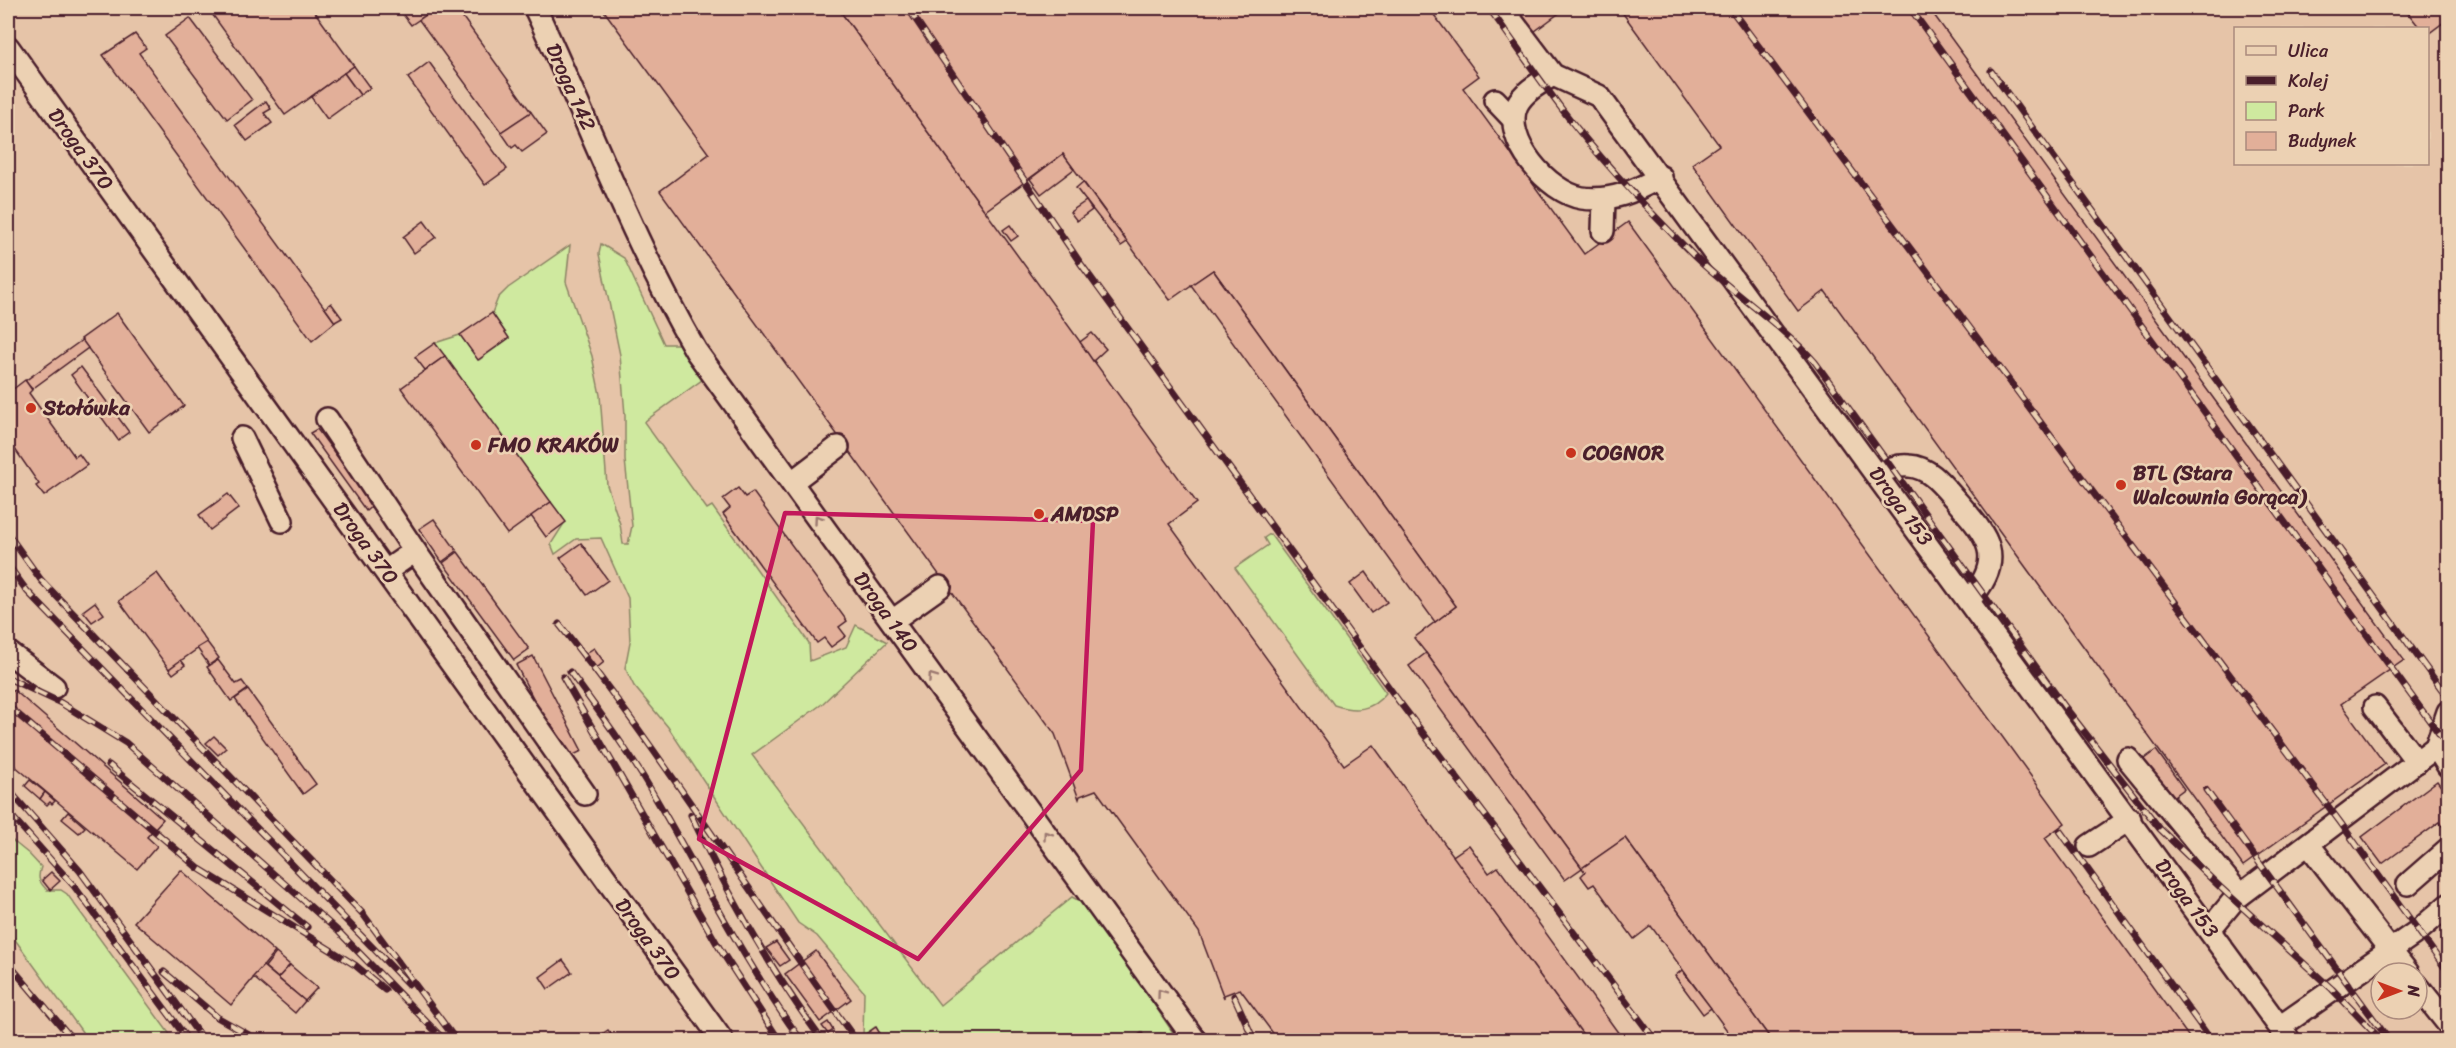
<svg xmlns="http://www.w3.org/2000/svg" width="2456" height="1048" font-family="Sriracha,sans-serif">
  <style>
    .built { fill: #e6c4a8; fill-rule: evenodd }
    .green { fill: #cfe99f; stroke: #8c8465; stroke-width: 1.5 }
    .building { fill: #e2af99; stroke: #4a1f2b; stroke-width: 1.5 }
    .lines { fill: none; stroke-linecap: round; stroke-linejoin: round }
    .minor-casing { stroke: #4a1f2b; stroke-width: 26 }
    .minor { stroke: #ecd1b3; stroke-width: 21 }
    .rail-casing { stroke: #4a1f2b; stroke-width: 7 }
    .rail { stroke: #ecd1b3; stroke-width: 4.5; stroke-dasharray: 14; stroke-linecap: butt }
    .oneway { stroke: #9b786f }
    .marked { fill: none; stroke: #c2185b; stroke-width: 4.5; stroke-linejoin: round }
    .poi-dot { fill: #c8321e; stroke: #ecd1b3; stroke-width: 2 }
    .labels { text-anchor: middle; stroke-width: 5; stroke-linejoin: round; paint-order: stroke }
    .street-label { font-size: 21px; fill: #4a1f2b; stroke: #ecd1b3 }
    .poi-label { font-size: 21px; font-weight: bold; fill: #4a1f2b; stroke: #ecd1b3; text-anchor: start }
  </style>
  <rect width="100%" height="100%" fill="#ecd1b3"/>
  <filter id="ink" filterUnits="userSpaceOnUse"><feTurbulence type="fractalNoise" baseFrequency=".0167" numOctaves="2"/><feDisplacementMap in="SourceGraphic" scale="12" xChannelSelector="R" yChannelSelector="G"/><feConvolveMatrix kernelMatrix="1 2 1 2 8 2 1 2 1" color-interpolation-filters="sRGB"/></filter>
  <g filter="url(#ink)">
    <path class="built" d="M8 8H2448V1040H8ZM2236 28H2428V164H2236ZM2381 973H2417V1009H2381Z"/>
    <g class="green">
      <polygon points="601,244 624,258 664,344 684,344 706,377 644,422 707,509 712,506 809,643 810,661 846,647 856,625 887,642 822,704 752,755 940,1005 1072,897 1087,905 1176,1037 1175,1040 1147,1040 1141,1033 1131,1040 879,1040 875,1035 879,1032 875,1027 863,1036 864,992 817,936 798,923 668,727 634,686 625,668 630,642 628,598 601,538 576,539 555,554 551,544 565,522 435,343 460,335 479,360 509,338 492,313 498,298 508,288 570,245 566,282 592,356 600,395 607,485 620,524 623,544 628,544 632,526 625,460 625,415 620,355 599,254"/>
      <path d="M1270 534 1386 693C1372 711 1355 712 1334 705L1235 568 1268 545 1264 538Z"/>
      <path d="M8 837 29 854 41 867C37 878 39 882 47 890H61L67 894 174 1040H88L8 930Z"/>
    </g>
    <g class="building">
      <polygon points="221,8 312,8 354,66 285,115 212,14"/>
      <polygon points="398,8 436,8 411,25"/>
      <polygon points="436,8 456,8 531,112 501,132 419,20"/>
      <polygon points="602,8 838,8 1197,503 1169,524 1344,765 1373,745 1587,1040 1278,1040 1240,989 1224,995 1224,998 1199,932 1096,790 1080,796 1079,799 1055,734 660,191 709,154"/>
      <polygon points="838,8 1429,8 1479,76 1463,88 1584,254 1628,222 2065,823 2045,838 2191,1040 1766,1040 1770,1038 1625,838 1582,868 1426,653 1414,638 1456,606 1213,270 1170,300 1063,154 985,211"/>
      <polygon points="1512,8 1566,8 1531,34"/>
      <polygon points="1619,8 1929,8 2404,660 2341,704 2385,764 2243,866 1825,291 1798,311 1692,164 1719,145"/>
      <polygon points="2404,8 2448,8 2448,19 2428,34 2428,28 2420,28"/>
      <polygon points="190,18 252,100 227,119 165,36"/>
      <polygon points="135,34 146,48 139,53 335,322 312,341 103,55"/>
      <polygon points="429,62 507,169 485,185 408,78"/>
      <polygon points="354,66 370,88 360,95 344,73"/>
      <polygon points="344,73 360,95 327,119 311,97"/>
      <polygon points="266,101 271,109 264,113 272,123 247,141 235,125"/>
      <polygon points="531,112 547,134 522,152 516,145 512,148 501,132"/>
      <polygon points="1063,154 1074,169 1041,194 1030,179"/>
      <polygon points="1083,182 1127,242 1121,246 1086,201 1076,188"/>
      <polygon points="1086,201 1092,210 1077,221 1070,212"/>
      <polygon points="424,221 436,237 414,253 403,237"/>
      <polygon points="1010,225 1018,236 1011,241 1003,230"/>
      <polygon points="1213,270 1456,606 1435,622 1191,285"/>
      <polygon points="331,303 342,318 335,322 325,308"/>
      <polygon points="117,313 184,406 149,432 81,339"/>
      <polygon points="492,313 509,338 478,360 460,335"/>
      <polygon points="1092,333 1106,349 1093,361 1080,342"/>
      <polygon points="82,340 88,348 32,389 25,381"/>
      <polygon points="435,343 445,356 425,370 415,357"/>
      <polygon points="445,356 551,502 507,534 401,388"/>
      <polygon points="81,367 129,432 118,440 71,375"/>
      <polygon points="25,380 32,390 29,393 75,457 79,454 87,465 44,496 36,486 39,484 8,439 8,393"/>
      <polygon points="317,429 373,505 366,511 310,433"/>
      <polygon points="738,488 745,497 753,492 847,621 839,627 846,636 831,647 824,638 817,643 723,514 730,508 723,499"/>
      <polygon points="228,494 239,508 210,530 199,515"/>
      <polygon points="551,502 566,522 546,537 531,516"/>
      <polygon points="434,519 457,551 442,562 419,529"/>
      <polygon points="581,543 608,580 587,595 560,558"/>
      <polygon points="458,552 529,649 514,660 443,563"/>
      <polygon points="1366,572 1387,602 1371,613 1350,584"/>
      <polygon points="157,573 207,642 169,669 119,601"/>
      <polygon points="95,602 104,614 92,622 83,611"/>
      <polygon points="207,642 219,658 209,665 197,648"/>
      <polygon points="594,648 604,662 593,671 582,656"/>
      <polygon points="1426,653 1582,868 1565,880 1409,666"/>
      <polygon points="533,656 582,751 565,759 516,665"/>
      <polygon points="181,660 185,665 173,674 169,669"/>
      <polygon points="218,660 236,684 242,681 248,689 231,701 207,667"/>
      <polygon points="14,690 163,819 147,837 157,846 137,869 8,760 8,697"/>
      <polygon points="248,690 316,784 303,794 235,699"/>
      <polygon points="214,736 226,748 218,755 206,743"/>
      <polygon points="2156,750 2184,789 2168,801 2140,762"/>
      <polygon points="30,780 45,792 40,799 25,786"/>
      <polygon points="2437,781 2448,796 2448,822 2442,826 2440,822 2382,864 2362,837"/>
      <polygon points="45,792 55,801 52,804 50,802 47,805 40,799"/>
      <polygon points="68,812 85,827 79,833 62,819"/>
      <polygon points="1625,838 1770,1038 1766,1040 1734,1040 1651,926 1634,939 1594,884 1589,887 1581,876 1585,872 1582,868"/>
      <polygon points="1469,845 1489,873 1498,867 1622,1038 1618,1040 1587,1040 1453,856"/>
      <polygon points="181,870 275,952 231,1005 134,922"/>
      <polygon points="51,872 60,881 50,890 42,880"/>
      <polygon points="776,942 789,960 780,966 766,948"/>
      <polygon points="816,951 851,999 820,1022 785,974"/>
      <polygon points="276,953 290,965 278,978 265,967"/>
      <polygon points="563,960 572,972 548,989 540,977"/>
      <polygon points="290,965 317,988 305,1001 278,978"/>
      <polygon points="263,966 305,1001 295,1013 253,977"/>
      <polygon points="1682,970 1711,1008 1703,1014 1675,976"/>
      <polygon points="828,1022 833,1030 828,1034 822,1026"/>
      <polygon points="876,1027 879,1032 875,1035 879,1040 866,1040 863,1036"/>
      <polygon points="608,1030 615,1040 593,1040"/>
      <polygon points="1142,1033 1147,1040 1131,1040"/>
    </g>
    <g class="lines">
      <g class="minor-casing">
        <g id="minor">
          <path d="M535 8C588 121 633 242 696 351L1195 1040"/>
          <polyline points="1502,8 1553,75 1599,96 2289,1040"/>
          <polyline points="8,47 722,1040"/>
          <path d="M1553 75C1540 83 1524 91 1517 105 1501 139 1549 193 1582 198 1612 202 1635 191 1661 177"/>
          <polyline points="1495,100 1514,120"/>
          <polyline points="1603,231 1604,199"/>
          <polyline points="327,419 415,551 386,571"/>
          <polyline points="242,438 282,521"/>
          <path d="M1877 474C1888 469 1897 465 1909 466 1928 467 1941 483 1953 497 1985 534 2009 556 1969 600"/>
          <polyline points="792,482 838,447"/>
          <polyline points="415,551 585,794"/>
          <polyline points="892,621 940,587"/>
          <polyline points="8,652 54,687"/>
          <polyline points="2375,707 2417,762"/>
          <polyline points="2448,712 2436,747 2448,766"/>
          <polyline points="2128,759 2240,895"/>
          <polyline points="2309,845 2408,973"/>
          <polyline points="2089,846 2130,819"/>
          <polyline points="2408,884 2448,849"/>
          <polyline points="2210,929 2234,900 2436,747"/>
          <polyline points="2417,985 2448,1024"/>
          <polyline points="2281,1026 2418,931 2448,905"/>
        </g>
      </g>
      <use href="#minor" class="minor"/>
      <g class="rail-casing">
        <g id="rail">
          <polyline points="908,8 1081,264 1398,700 1655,1040"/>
          <path d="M1489 8C1513 41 1536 75 1561 108 1601 161 1648 210 1695 257 1734 294 1779 323 1815 362L2065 707 2160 829 2220 887 2332 989 2381 1040"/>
          <polyline points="1730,8 2340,822 2448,972"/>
          <polyline points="1910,8 2448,746"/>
          <polyline points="1991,71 2448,698"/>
          <polyline points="8,534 41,580 363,914 456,1040"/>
          <polyline points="8,565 27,591 408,984"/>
          <path d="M559 624C665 757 755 903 856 1040"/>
          <path d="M570 672C600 713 630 753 655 797 703 879 745 964 801 1040"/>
          <polyline points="563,677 720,949 779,1040"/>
          <polyline points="8,678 61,703 126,743 339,932 444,1040"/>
          <polyline points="8,706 198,868 355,965 385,990"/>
          <polyline points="109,765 307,927"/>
          <polyline points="8,789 80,871 203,1040"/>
          <polyline points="2206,790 2386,1036"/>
          <polyline points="8,812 74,886 188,1040"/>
          <path d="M691 815C728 895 770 969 822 1040"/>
          <polyline points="2060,831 2211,1040"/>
          <polyline points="8,963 73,1040"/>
          <polyline points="164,972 217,1017 258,1040"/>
          <polyline points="1234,996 1254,1040"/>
        </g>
      </g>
      <use href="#rail" class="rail"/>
    </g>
    <defs><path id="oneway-chevron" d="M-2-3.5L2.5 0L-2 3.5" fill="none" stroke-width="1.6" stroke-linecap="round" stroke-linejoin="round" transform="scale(1.5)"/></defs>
    <g class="oneway">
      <use href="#oneway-chevron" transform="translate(818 519) rotate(-126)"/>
      <use href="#oneway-chevron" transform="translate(932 677) rotate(-126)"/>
      <use href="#oneway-chevron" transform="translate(1047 835) rotate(-126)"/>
      <use href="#oneway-chevron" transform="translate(1161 993) rotate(-126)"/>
    </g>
  </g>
  <path class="marked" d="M785 513 1093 521 1081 770 918 959 699 839Z"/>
  <g class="poi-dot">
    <circle cx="31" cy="408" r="6"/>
    <circle cx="476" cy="445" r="6"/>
    <circle cx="1571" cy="453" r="6"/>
    <circle cx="2121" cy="485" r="6"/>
    <circle cx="1039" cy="514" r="6"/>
  </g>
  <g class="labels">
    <g class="street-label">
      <text transform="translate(571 87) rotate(66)" y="7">Droga 142</text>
      <text transform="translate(81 149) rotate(54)" y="7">Droga 370</text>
      <text transform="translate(1901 506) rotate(54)" y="7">Droga 153</text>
      <text transform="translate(366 543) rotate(54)" y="7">Droga 370</text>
      <text transform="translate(886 612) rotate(54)" y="7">Droga 140</text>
      <text transform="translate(2187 898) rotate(54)" y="7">Droga 153</text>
      <text transform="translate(648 939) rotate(54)" y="7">Droga 370</text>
    </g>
    <g class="poi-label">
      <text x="43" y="415">Stołówka</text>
      <text x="488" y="452">FMO KRAKÓW</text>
      <text x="1583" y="460">COGNOR</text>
      <text x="2133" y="480">BTL (Stara<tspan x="2133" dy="24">Walcownia Gorąca)</tspan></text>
      <text x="1051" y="521">AMDSP</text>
    </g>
  </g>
  <rect width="2456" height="1048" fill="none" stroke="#ecd1b3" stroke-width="30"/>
  <rect x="15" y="15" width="2426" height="1018" fill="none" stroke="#4a1f2b" stroke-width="2" filter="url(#ink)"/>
  <rect x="2234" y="27" width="195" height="138" fill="#ecd1b3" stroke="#ab8a7d" stroke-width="1.5"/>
  <rect x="2246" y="46" width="30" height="9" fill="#ecd1b3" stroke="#ab8a7d" stroke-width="1.5"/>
  <text x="2288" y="57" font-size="18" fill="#4a1f2b">Ulica</text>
  <rect x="2246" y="76" width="30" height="9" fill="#4a1f2b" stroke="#ab8a7d" stroke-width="1.5"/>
  <text x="2288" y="87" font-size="18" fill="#4a1f2b">Kolej</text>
  <rect x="2246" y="102" width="30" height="18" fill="#cfe99f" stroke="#ab8a7d" stroke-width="1.5"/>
  <text x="2288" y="117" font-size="18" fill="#4a1f2b">Park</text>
  <rect x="2246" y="132" width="30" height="18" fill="#e2af99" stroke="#ab8a7d" stroke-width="1.5"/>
  <text x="2288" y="147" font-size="18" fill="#4a1f2b">Budynek</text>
  <g transform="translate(2399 991) rotate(90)"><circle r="28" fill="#ecd1b3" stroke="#ab8a7d" stroke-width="1.5"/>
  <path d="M0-4.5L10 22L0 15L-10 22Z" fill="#c8321e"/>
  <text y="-9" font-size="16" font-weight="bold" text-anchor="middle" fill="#4a1f2b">N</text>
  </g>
</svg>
